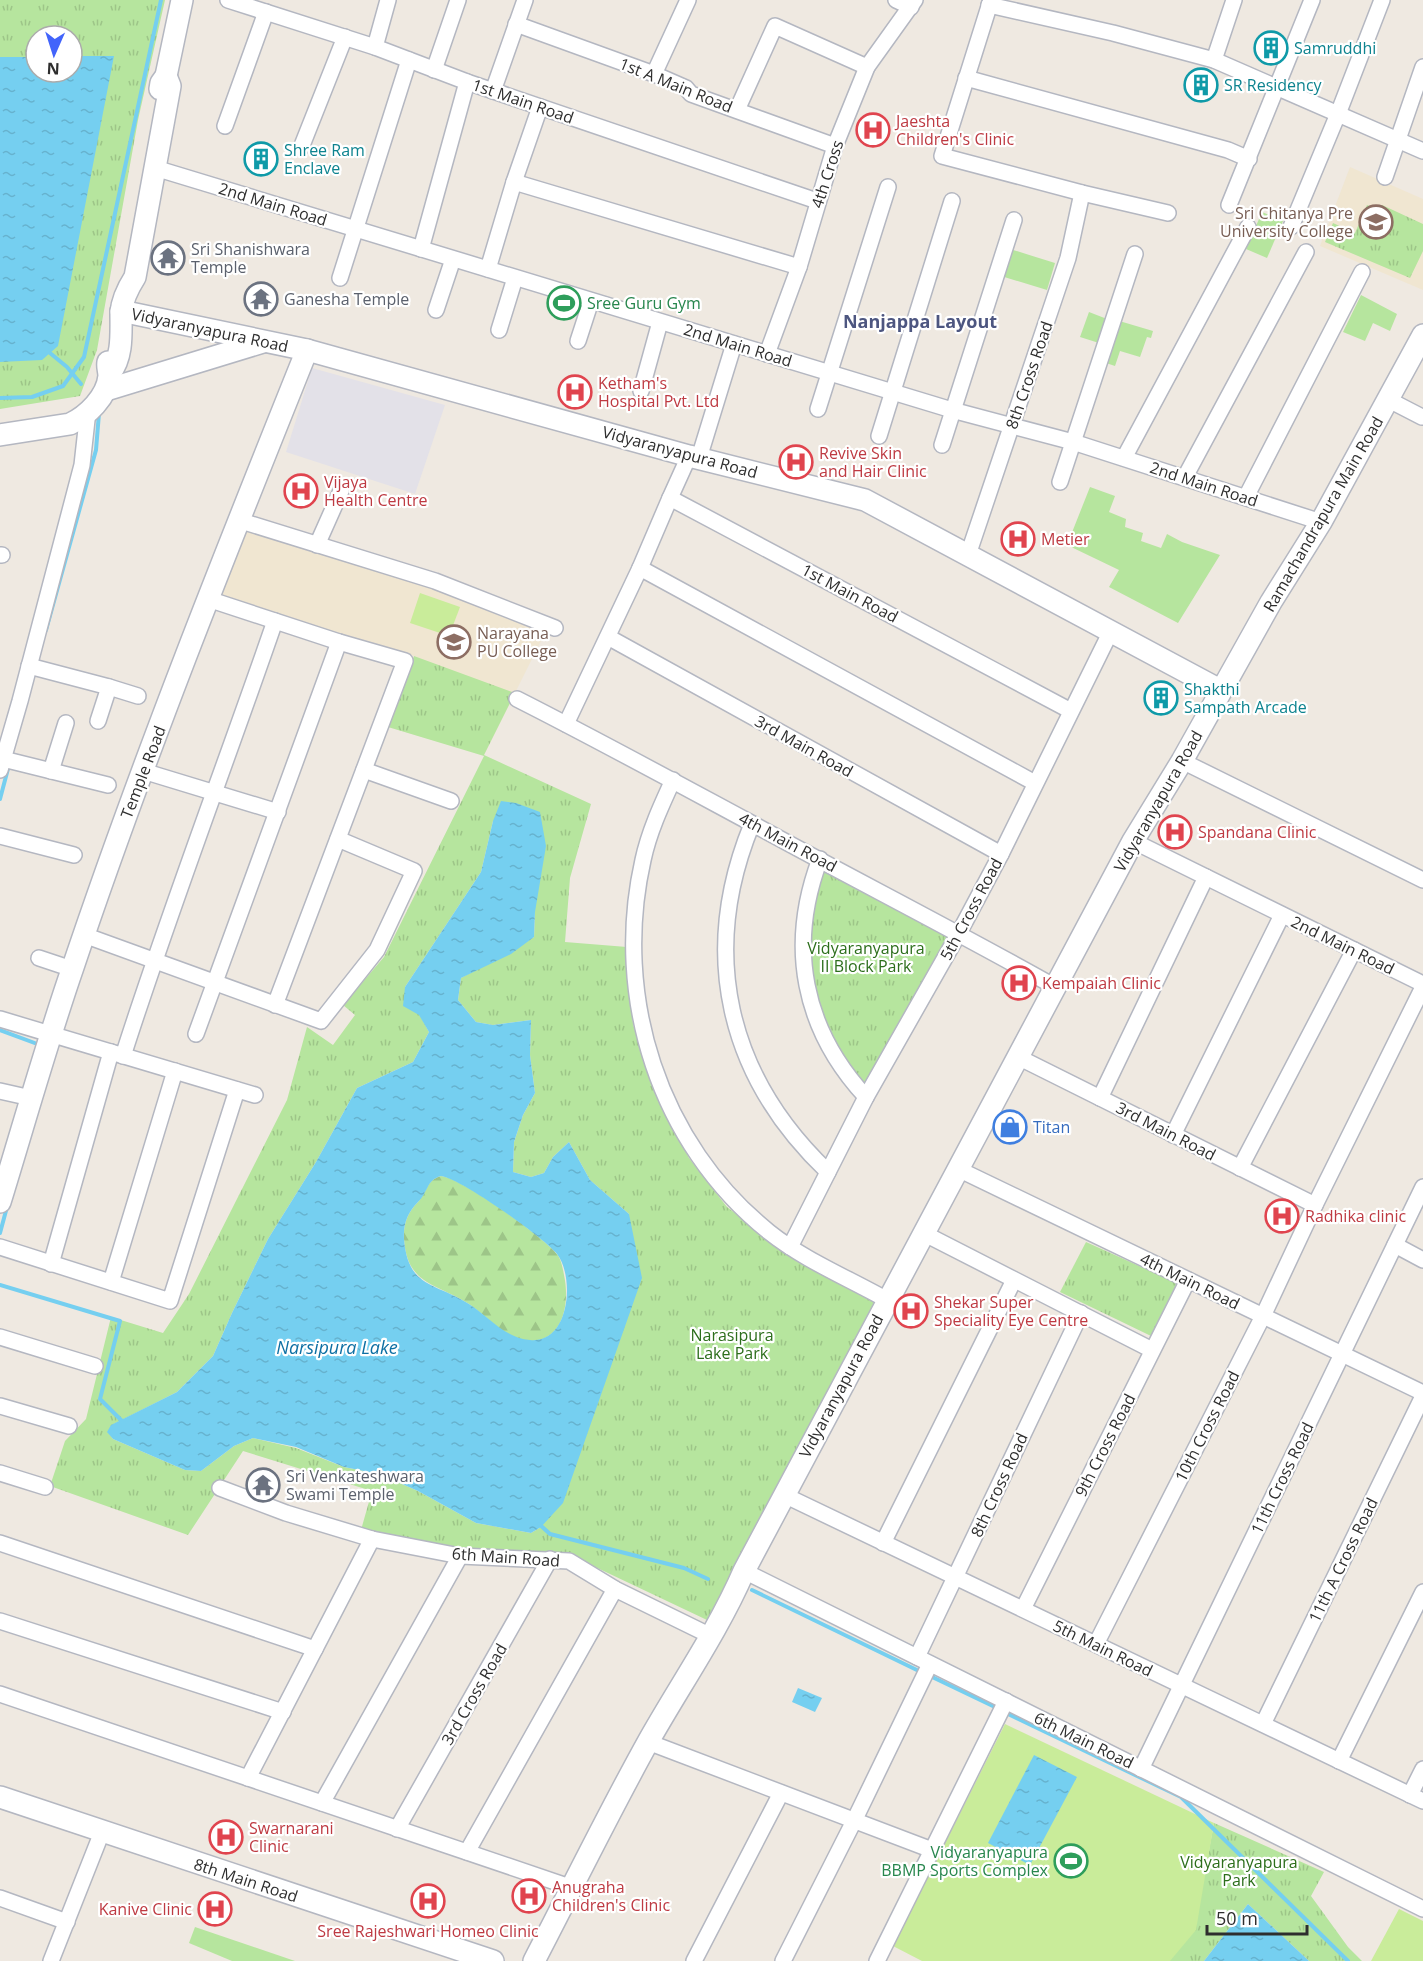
<svg xmlns="http://www.w3.org/2000/svg" width="1423" height="1961" font-family="'Open Sans',sans-serif">
  <style>
    .industrial { fill: #e3e1e8 }
    .education { fill: #f0e6d1 }
    .grass { fill: #b6e59e }
    .forest { fill: url(#forest-firs) }
    .park { fill: url(#park-tufts); fill-rule: evenodd }
    .pitch { fill: #c9ec9a }
    .water { fill: url(#water-ripples); fill-rule: evenodd }
    .lines { fill: none; stroke-linecap: round; stroke-linejoin: round }
    .stream { stroke: #75cff0; stroke-width: 4 }
    .street-casing { stroke: #b4b7c1; stroke-width: 18 }
    .secondary-casing { stroke: #b4b7c1; stroke-width: 24 }
    .street { stroke: #fff; stroke-width: 15 }
    .secondary { stroke: #fff; stroke-width: 21 }
    .labels { text-anchor: middle; stroke-width: 4.5; stroke-linejoin: round; paint-order: stroke }
    .culture-label { font-size: 16px; fill: #0d838f; stroke: #fff; text-anchor: start }
    .street-label { font-size: 16px; fill: #2e2e2e; stroke: #fff }
    .health-label { font-size: 16px; fill: #be3a42; stroke: #fff; text-anchor: start }
    .education-label { font-size: 16px; fill: #785e54; stroke: #fff; text-anchor: end }
    .worship-label { font-size: 16px; fill: #5b616d; stroke: #fff; text-anchor: start }
    .leisure-label { font-size: 16px; fill: #27864d; stroke: #fff; text-anchor: start }
    .park-label { font-size: 16px; fill: #2c6e1b; stroke: #fff }
    .shop-label { font-size: 16px; fill: #366cbe; stroke: #fff; text-anchor: start }
    .neighbourhood-label { font-size: 18px; font-weight: bold; fill: #4d5680; stroke: #fff }
    .water-label { font-size: 18px; font-style: italic; fill: #0d6fa3; stroke: #fff }
  </style>
  <defs>
    <pattern id="forest-firs" width="22" height="20" patternUnits="userSpaceOnUse" patternTransform="scale(1.5)"><rect width="22" height="20" fill="#b6e59e"/><path d="M5 1l3.5 6h-7zM16 11l3.5 6h-7z" fill="#9dc588"/></pattern>
    <pattern id="park-tufts" width="24" height="20" patternUnits="userSpaceOnUse" patternTransform="scale(1.5)"><rect width="24" height="20" fill="#b6e59e"/><path d="M3 7l-1-3M5 7V3M7 7l1-3M15 17l-1-3M17 17v-4M19 17l1-3" fill="none" stroke="#9dc588"/></pattern>
    <pattern id="water-ripples" width="26" height="14" patternUnits="userSpaceOnUse" patternTransform="scale(1.5)"><rect width="26" height="14" fill="#75cff0"/><path d="M2 4q2-2 4 0t4 0M15 11q2-2 4 0t4 0" fill="none" stroke="#66b2ce"/></pattern>
  </defs>
  <rect width="100%" height="100%" fill="#efe9e1"/>
  <polygon class="industrial" points="312,368 445,405 415,494 286,452"/>
  <g class="education">
    <polygon points="1350,167 1423,199 1423,290 1320,246"/>
    <polygon points="244,525 443,589 548,627 484,755 388,727 414,656 215,596"/>
  </g>
  <g class="grass">
    <polygon points="1262,212 1283,221 1267,258 1246,249"/>
    <polygon points="1010,249 1055,263 1047,290 1001,276"/>
    <polygon points="1361,295 1397,314 1390,331 1373,323 1365,341 1343,332"/>
    <polygon points="1089,312 1107,319 1099,343 1080,337"/>
    <polygon points="1116,320 1153,331 1151,338 1147,337 1140,357 1120,351 1115,366 1103,362"/>
    <polygon points="1090,487 1115,496 1109,512 1126,519 1125,527 1143,533 1141,541 1161,548 1167,534 1182,542 1220,555 1178,623 1109,587 1119,570 1067,545"/>
    <polygon points="195,1927 295,1961 232,1961 189,1943"/>
  </g>
  <path class="forest" d="M441 1176C462 1178 542 1236 557 1254 561 1259 563 1269 564 1275 572 1312 557 1354 512 1337 501 1332 481 1312 469 1304 436 1283 407 1285 404 1239 403 1224 408 1212 418 1202 427 1193 426 1180 441 1176Z"/>
  <g class="park">
    <path d="M0 0H165L138 120 97 350 80 396 0 409ZM36 36H72V72H36Z"/>
    <polygon points="1367,205 1379,210 1382,205 1423,224 1423,251 1410,278 1325,242 1333,223 1355,233"/>
    <path d="M414 656 515 693 484 755 591 804 570 878 565 942 627 947 633 1024 650 1080 689 1158 727 1207 787 1252 876 1301 707 1620 572 1556 462 1549 361 1530 372 1491 243 1451 188 1535 50 1486 65 1441 86 1419 111 1317 163 1333 189 1294 287 1100 307 1027 333 1045 355 1015 343 1005 384 957 484 756 388 727ZM493 821 535 912 534 937 461 978 458 1000 476 1022 493 1025 531 1020 530 1055 535 1093 523 1115 514 1142 513 1172 531 1177 544 1173 553 1157 569 1142 590 1180 629 1214 541 1527 531 1533 476 1523 418 1491 379 1474 344 1467 296 1448 253 1438 234 1446 201 1471 185 1470 113 1439 108 1432 112 1425 177 1392 213 1356 232 1313 268 1239 316 1162 357 1088 413 1062 429 1032 405 987 481 872Z"/>
    <polygon points="823,866 949,933 866,1088 843,1062 814,999 808,923"/>
    <polygon points="1086,1242 1177,1283 1151,1336 1060,1292"/>
    <polygon points="1214,1823 1324,1872 1311,1896 1348,1947 1362,1961 1309,1961 1248,1904 1204,1961 1044,1961 1200,1899"/>
  </g>
  <g class="pitch">
    <polygon points="420,593 460,607 449,636 410,623"/>
    <polygon points="1005,1724 1214,1823 1196,1930 1170,1961 922,1961 893,1946"/>
    <polygon points="1399,1909 1423,1921 1423,1961 1371,1961"/>
  </g>
  <g class="water">
    <polygon points="72,56 114,56 58,346 42,360 0,362 0,57 36,57 36,72 72,72"/>
    <path d="M501 801 516 803 540 812 546 846 535 912 534 937 511 954 461 978 458 1000 476 1022 493 1025 531 1020 530 1055 535 1093 523 1115 514 1142 513 1172 531 1177 544 1173 553 1157 569 1142 590 1180 629 1214 642 1278 563 1503 541 1527 531 1533 476 1523 418 1491 379 1474 344 1467 296 1447 253 1438 234 1446 201 1471 185 1470 113 1439 107 1432 111 1425 177 1392 213 1356 232 1313 268 1239 316 1162 357 1088 413 1062 429 1032 419 1015 403 1006 405 987 481 872 493 821ZM441 1176C460 1178 543 1237 557 1254 575 1277 570 1344 530 1340 505 1338 489 1317 469 1304 434 1282 408 1288 404 1239 403 1224 408 1212 418 1202 428 1193 426 1180 441 1176Z"/>
    <polygon points="798,1688 822,1698 815,1712 792,1702"/>
    <polygon points="1034,1755 1077,1777 1030,1865 988,1843"/>
    <polygon points="1248,1904 1309,1961 1204,1961"/>
  </g>
  <g class="lines">
    <g class="stream">
      <polyline points="50,353 67,367 81,384"/>
      <polyline points="0,398 32,397 63,386 84,357 161,0"/>
      <polyline points="46,630 96,450 99,413"/>
      <polyline points="0,799 9,765"/>
      <polyline points="0,1030 40,1045"/>
      <polyline points="0,1233 7,1207"/>
      <polyline points="0,1285 120,1321 100,1399 124,1423"/>
      <polyline points="539,1524 550,1534 684,1568 708,1579"/>
      <polyline points="752,1590 921,1672"/>
      <polyline points="928,1675 997,1708"/>
      <polyline points="1004,1712 1181,1797 1348,1961"/>
    </g>
    <g class="street-casing">
      <g id="street">
        <polyline points="228,0 375,47 467,82 817,201"/>
        <polyline points="896,0 911,7"/>
        <polyline points="991,0 942,156 1082,193 1168,213"/>
        <polyline points="989,5 1113,33 1214,60 1423,151"/>
        <polyline points="516,24 654,74 686,88 691,94 835,146"/>
        <polyline points="375,47 388,0"/>
        <polyline points="1214,60 1234,0"/>
        <polyline points="434,70 458,0"/>
        <polyline points="654,74 688,0"/>
        <polyline points="966,78 1228,150 1249,159"/>
        <polyline points="493,91 525,0"/>
        <polyline points="737,110 775,26 867,67"/>
        <polyline points="225,126 266,12"/>
        <polyline points="301,148 345,37"/>
        <polyline points="155,168 952,410 1073,442 1321,522"/>
        <polyline points="1385,177 1423,67"/>
        <polyline points="514,182 799,267"/>
        <polyline points="1229,205 1312,0"/>
        <polyline points="1291,227 1338,114 1382,0"/>
        <polyline points="421,249 467,82"/>
        <polyline points="488,269 514,182 540,107"/>
        <polyline points="340,278 409,60"/>
        <polyline points="436,310 453,259"/>
        <polyline points="499,330 515,278"/>
        <polyline points="578,341 591,301"/>
        <polyline points="767,354 799,267 835,146 867,67 915,0"/>
        <polyline points="641,391 660,322"/>
        <polyline points="1389,400 1422,417"/>
        <polyline points="818,409 888,187"/>
        <polyline points="879,436 952,201"/>
        <polyline points="942,445 1014,220"/>
        <polyline points="689,456 670,498 1071,711"/>
        <polyline points="699,458 734,344"/>
        <polyline points="1124,458 1248,227"/>
        <polyline points="1185,477 1306,252"/>
        <polyline points="1060,482 1135,254"/>
        <polyline points="1246,497 1362,272"/>
        <polyline points="238,520 435,581 555,628"/>
        <polyline points="317,545 341,491"/>
        <polyline points="0,555 2,555"/>
        <polyline points="968,555 1068,258 1082,193"/>
        <polyline points="640,568 670,498"/>
        <polyline points="208,599 339,642 405,661 275,1005"/>
        <polyline points="608,637 1001,854"/>
        <polyline points="29,666 109,687 98,721"/>
        <polyline points="109,687 138,696"/>
        <path d="M517 699C596 739 673 781 751 823 853 879 956 931 1057 988"/>
        <polyline points="566,724 640,568 1035,783"/>
        <polyline points="3,759 108,785"/>
        <polyline points="1182,761 1423,880"/>
        <polyline points="0,770 20,701 82,465 88,411"/>
        <polyline points="364,770 451,801"/>
        <polyline points="51,771 66,723"/>
        <polyline points="143,771 278,812"/>
        <path d="M673 780C661 806 649 832 643 860 612 997 659 1144 769 1232 804 1260 848 1278 887 1300"/>
        <path d="M752 824C699 953 727 1076 828 1172"/>
        <polyline points="0,836 74,855"/>
        <polyline points="1133,841 1423,984"/>
        <path d="M820 859C787 946 803 1029 866 1097"/>
        <polyline points="84,935 321,1021 377,950 414,871 338,839"/>
        <polyline points="39,958 72,969"/>
        <polyline points="0,1019 255,1095"/>
        <polyline points="196,1034 339,642"/>
        <path d="M123 1056C170 909 225 766 275 621"/>
        <polyline points="1018,1057 1315,1205"/>
        <polyline points="0,1091 31,1098"/>
        <polyline points="1100,1098 1206,877"/>
        <polyline points="1173,1135 1282,915"/>
        <polyline points="1240,1168 1354,950"/>
        <polyline points="958,1169 1423,1393"/>
        <polyline points="925,1234 1152,1350"/>
        <polyline points="1395,1245 1423,1260"/>
        <polyline points="0,1247 170,1301 237,1090"/>
        <polyline points="790,1247 866,1097 959,933 1001,854 1111,631"/>
        <polyline points="51,1264 111,1052"/>
        <polyline points="111,1282 175,1071"/>
        <polyline points="0,1337 95,1366"/>
        <polyline points="0,1406 69,1426"/>
        <polyline points="0,1473 45,1487"/>
        <polyline points="220,1488 286,1513 372,1539 460,1556 569,1561 615,1589 711,1636"/>
        <polyline points="784,1495 1423,1801"/>
        <polyline points="0,1543 315,1649"/>
        <polyline points="883,1543 1014,1280"/>
        <polyline points="744,1571 1423,1909"/>
        <polyline points="1023,1609 1188,1280"/>
        <polyline points="0,1621 283,1712"/>
        <polyline points="1096,1644 1263,1316 1315,1205 1423,987"/>
        <polyline points="917,1657 1081,1313"/>
        <polyline points="0,1694 570,1887"/>
        <polyline points="1263,1724 1423,1396"/>
        <polyline points="648,1742 932,1850"/>
        <polyline points="1339,1761 1423,1592"/>
        <polyline points="1141,1769 1423,1187"/>
        <polyline points="248,1778 372,1539"/>
        <polyline points="1410,1795 1423,1769"/>
        <polyline points="322,1803 460,1556"/>
        <polyline points="397,1829 550,1559"/>
        <polyline points="467,1852 615,1589"/>
        <polyline points="0,1898 67,1922"/>
        <polyline points="51,1961 102,1832"/>
        <polyline points="694,1961 781,1793"/>
        <polyline points="783,1961 854,1821 930,1664"/>
        <polyline points="877,1961 1006,1701"/>
      </g>
    </g>
    <g class="secondary-casing">
      <g id="secondary">
        <polyline points="160,89 161,83 166,76 182,0"/>
        <polyline points="121,311 307,350 689,456 865,500 1220,690"/>
        <path d="M110 373C123 357 121 333 121 313 122 300 128 288 135 277L170 86 166 76"/>
        <polyline points="106,390 263,342"/>
        <path d="M0 435 70 424C87 416 107 397 109 376 109 371 107 367 108 362"/>
        <path d="M0 1202C24 1124 46 1045 73 967 143 759 225 554 307 350"/>
        <polyline points="0,1797 493,1961"/>
        <path d="M534 1961C572 1888 608 1814 648 1742 680 1685 718 1631 744 1571L1133 841 1182 761 1271 602 1321 522 1423 335"/>
      </g>
    </g>
    <use href="#street" class="street"/>
    <use href="#secondary" class="secondary"/>
  </g>
  <defs>
    <g id="building-ring" transform="scale(1.725)"><circle r="9.5" fill="#fff" stroke="#0f9aa8" stroke-width="1.5"/><path d="M-4-6H4V6H1V3H-1V6H-4ZM-2.5-4.3h1.7v1.8h-1.7ZM.8-4.3h1.7v1.8H.8ZM-2.5-1h1.7V.8h-1.7ZM.8-1h1.7V.8H.8Z" fill="#0f9aa8"/></g>
    <g id="hospital-ring" transform="scale(1.725)"><circle r="9.5" fill="#fff" stroke="#e0444e" stroke-width="1.5"/><path d="M-5-5h3v3.5h4V-5h3V5h-3V1.5h-4V5h-3Z" fill="#e0444e"/></g>
    <g id="school-ring" transform="scale(1.725)"><circle r="9.5" fill="#fff" stroke="#8d6e63" stroke-width="1.5"/><path d="M0-5L7-2L0 1L-7-2ZM-4 1L0 2.5L4 1V4Q0 6-4 4Z" fill="#8d6e63"/></g>
    <g id="temple-ring" transform="scale(1.725)"><circle r="9.5" fill="#fff" stroke="#6b7280" stroke-width="1.5"/><path d="M0-6L5-2H3V0L6.5 2.5H4V6H1.5V3h-3V6H-4V2.5H-6.5L-3 0V-2H-5Z" fill="#6b7280"/></g>
    <g id="stadium-ring" transform="scale(1.725)"><circle r="9.5" fill="#fff" stroke="#2e9e5b" stroke-width="1.5"/><path d="M0-5a6.5 5 0 1 0 0 10a6.5 5 0 1 0 0-10ZM-3.5-1.8h7v3.6h-7Z" fill="#2e9e5b"/></g>
    <g id="shop-ring" transform="scale(1.725)"><circle r="9.5" fill="#fff" stroke="#3f7fe0" stroke-width="1.5"/><path d="M-5-2.5h2.3a2.7 3.5 0 0 1 5.4 0H5L5.5 6h-11ZM-1.5-2.5h3a1.5 2.3 0 0 0-3 0Z" fill="#3f7fe0"/></g>
  </defs>
  <g fill-rule="evenodd">
    <use href="#building-ring" x="1271" y="48"/>
    <use href="#building-ring" x="1201" y="85"/>
    <use href="#hospital-ring" x="873" y="130"/>
    <use href="#building-ring" x="261" y="159"/>
    <use href="#school-ring" x="1376" y="222"/>
    <use href="#temple-ring" x="168" y="258"/>
    <use href="#temple-ring" x="261" y="299"/>
    <use href="#stadium-ring" x="564" y="303"/>
    <use href="#hospital-ring" x="575" y="392"/>
    <use href="#hospital-ring" x="796" y="462"/>
    <use href="#hospital-ring" x="301" y="491"/>
    <use href="#hospital-ring" x="1018" y="539"/>
    <use href="#school-ring" x="454" y="642"/>
    <use href="#building-ring" x="1161" y="698"/>
    <use href="#hospital-ring" x="1175" y="832"/>
    <use href="#hospital-ring" x="1019" y="983"/>
    <use href="#shop-ring" x="1010" y="1127"/>
    <use href="#hospital-ring" x="1282" y="1216"/>
    <use href="#hospital-ring" x="911" y="1311"/>
    <use href="#temple-ring" x="263" y="1485"/>
    <use href="#hospital-ring" x="226" y="1837"/>
    <use href="#stadium-ring" x="1071" y="1861"/>
    <use href="#hospital-ring" x="529" y="1896"/>
    <use href="#hospital-ring" x="428" y="1901"/>
    <use href="#hospital-ring" x="215" y="1909"/>
  </g>
  <g class="labels">
    <g class="culture-label">
      <text x="1294" y="54">Samruddhi</text>
      <text x="1224" y="91">SR Residency</text>
      <text x="284" y="156">Shree Ram<tspan x="284" dy="18">Enclave</tspan></text>
      <text x="1184" y="695">Shakthi<tspan x="1184" dy="18">Sampath Arcade</tspan></text>
    </g>
    <g class="street-label">
      <text transform="translate(676 85) rotate(22)" y="6">1st A Main Road</text>
      <text transform="translate(523 101) rotate(19)" y="6">1st Main Road</text>
      <text transform="translate(827 174) rotate(-72)" y="6">4th Cross</text>
      <text transform="translate(273 204) rotate(17)" y="6">2nd Main Road</text>
      <text transform="translate(210 330) rotate(12)" y="6">Vidyaranyapura Road</text>
      <text transform="translate(738 345) rotate(17)" y="6">2nd Main Road</text>
      <text transform="translate(1029 375) rotate(-71)" y="6">8th Cross Road</text>
      <text transform="translate(680 452) rotate(15)" y="6">Vidyaranyapura Road</text>
      <text transform="translate(1204 484) rotate(18)" y="6">2nd Main Road</text>
      <text transform="translate(1323 514) rotate(-60)" y="6">Ramachandrapura Main Road</text>
      <text transform="translate(850 593) rotate(28)" y="6">1st Main Road</text>
      <text transform="translate(804 746) rotate(29)" y="6">3rd Main Road</text>
      <text transform="translate(143 772) rotate(-69)" y="6">Temple Road</text>
      <text transform="translate(1158 801) rotate(-60)" y="6">Vidyaranyapura Road</text>
      <text transform="translate(788 842) rotate(28)" y="6">4th Main Road</text>
      <text transform="translate(971 909) rotate(-62)" y="6">5th Cross Road</text>
      <text transform="translate(1343 945) rotate(26)" y="6">2nd Main Road</text>
      <text transform="translate(1166 1131) rotate(27)" y="6">3rd Main Road</text>
      <text transform="translate(1190 1281) rotate(26)" y="6">4th Main Road</text>
      <text transform="translate(841 1386) rotate(-62)" y="6">Vidyaranyapura Road</text>
      <text transform="translate(1207 1426) rotate(-63)" y="6">10th Cross Road</text>
      <text transform="translate(1105 1445) rotate(-63)" y="6">9th Cross Road</text>
      <text transform="translate(1282 1478) rotate(-64)" y="6">11th Cross Road</text>
      <text transform="translate(999 1485) rotate(-65)" y="6">8th Cross Road</text>
      <text transform="translate(506 1557) rotate(4)" y="6">6th Main Road</text>
      <text transform="translate(1343 1560) rotate(-64)" y="6">11th A Cross Road</text>
      <text transform="translate(1103 1648) rotate(26)" y="6">5th Main Road</text>
      <text transform="translate(474 1694) rotate(-60)" y="6">3rd Cross Road</text>
      <text transform="translate(1084 1740) rotate(26)" y="6">6th Main Road</text>
      <text transform="translate(246 1880) rotate(18)" y="6">8th Main Road</text>
    </g>
    <g class="health-label">
      <text x="896" y="127">Jaeshta<tspan x="896" dy="18">Children's Clinic</tspan></text>
      <text x="598" y="389">Ketham's<tspan x="598" dy="18">Hospital Pvt. Ltd</tspan></text>
      <text x="819" y="459">Revive Skin<tspan x="819" dy="18">and Hair Clinic</tspan></text>
      <text x="324" y="488">Vijaya<tspan x="324" dy="18">Health Centre</tspan></text>
      <text x="1041" y="545">Metier</text>
      <text x="1198" y="838">Spandana Clinic</text>
      <text x="1042" y="989">Kempaiah Clinic</text>
      <text x="1305" y="1222">Radhika clinic</text>
      <text x="934" y="1308">Shekar Super<tspan x="934" dy="18">Speciality Eye Centre</tspan></text>
      <text x="249" y="1834">Swarnarani<tspan x="249" dy="18">Clinic</tspan></text>
      <text x="552" y="1893">Anugraha<tspan x="552" dy="18">Children's Clinic</tspan></text>
      <text x="192" y="1915" text-anchor="end">Kanive Clinic</text>
      <text x="428" y="1937" text-anchor="middle">Sree Rajeshwari Homeo Clinic</text>
    </g>
    <g class="education-label">
      <text x="1353" y="219">Sri Chitanya Pre<tspan x="1353" dy="18">University College</tspan></text>
      <text x="477" y="639" text-anchor="start">Narayana<tspan x="477" dy="18">PU College</tspan></text>
    </g>
    <g class="worship-label">
      <text x="191" y="255">Sri Shanishwara<tspan x="191" dy="18">Temple</tspan></text>
      <text x="284" y="305">Ganesha Temple</text>
      <text x="286" y="1482">Sri Venkateshwara<tspan x="286" dy="18">Swami Temple</tspan></text>
    </g>
    <g class="leisure-label">
      <text x="587" y="309">Sree Guru Gym</text>
      <text x="1048" y="1858" text-anchor="end">Vidyaranyapura<tspan x="1048" dy="18">BBMP Sports Complex</tspan></text>
    </g>
    <g class="park-label">
      <text x="866" y="954">Vidyaranyapura<tspan x="866" dy="18">II Block Park</tspan></text>
      <text x="732" y="1341">Narasipura<tspan x="732" dy="18">Lake Park</tspan></text>
      <text x="1239" y="1868">Vidyaranyapura<tspan x="1239" dy="18">Park</tspan></text>
    </g>
    <g class="shop-label">
      <text x="1033" y="1133">Titan</text>
    </g>
    <g class="neighbourhood-label">
      <text x="920" y="328">Nanjappa Layout</text>
    </g>
    <g class="water-label">
      <text x="337" y="1354">Narsipura Lake</text>
    </g>
  </g>
  <g transform="translate(54 54) rotate(183)"><circle r="28" fill="#ffffff" stroke="#ababab" stroke-width="1.5"/>
  <path d="M0-4.5L10 22L0 15L-10 22Z" fill="#4264fb"/>
  <text y="-9" font-size="16" font-weight="bold" text-anchor="middle" fill="#2e2e2e">N</text>
  </g>
  <path d="M1207 1925v9h100v-9" fill="none" stroke="#2e2e2e" stroke-width="3"/>
  <text x="1216" y="1925" font-size="18" fill="#2e2e2e" stroke="#ffffff" stroke-width="4.5" paint-order="stroke">50 m</text>
</svg>
